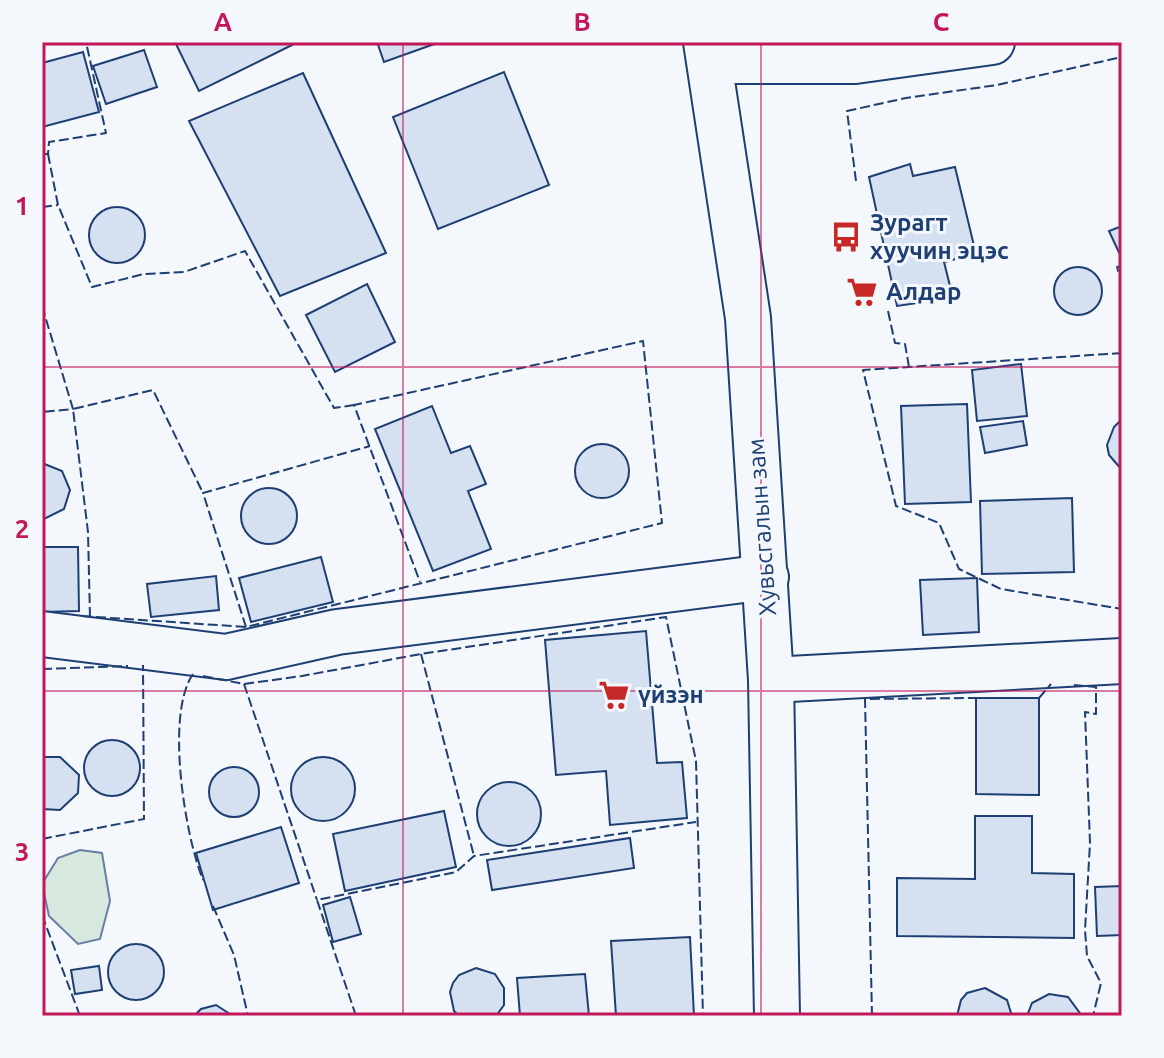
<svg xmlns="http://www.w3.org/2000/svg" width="1164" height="1058" font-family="Ubuntu,sans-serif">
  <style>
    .green { fill: #d7e8df; stroke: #687fa3; stroke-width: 2 }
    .building { fill: #d5e0f0; stroke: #1d3f73; stroke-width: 2 }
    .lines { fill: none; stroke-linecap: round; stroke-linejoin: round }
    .minor-casing { stroke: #1d3f73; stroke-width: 48 }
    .secondary-casing { stroke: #1d3f73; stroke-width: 48 }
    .minor { stroke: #f4f7fb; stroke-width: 44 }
    .secondary { stroke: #f4f7fb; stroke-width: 44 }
    .fence { stroke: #1d3f73; stroke-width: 2; stroke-dasharray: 10 4; stroke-linecap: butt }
    .grid { fill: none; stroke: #c2185b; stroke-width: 2; stroke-opacity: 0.55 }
    .labels { text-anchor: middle; stroke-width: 6; stroke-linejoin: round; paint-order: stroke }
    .poi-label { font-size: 24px; font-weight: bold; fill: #1d3f73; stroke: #f4f7fb; text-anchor: start }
    .street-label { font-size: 24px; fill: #1d3f73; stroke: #f4f7fb }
    .neatline { fill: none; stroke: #c2185b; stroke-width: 3 }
    .grid-label { font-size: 26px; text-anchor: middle; font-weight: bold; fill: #c2185b }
  </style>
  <rect width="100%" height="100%" fill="#f4f7fb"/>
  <polygon class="green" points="80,850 102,853 110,901 100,939 78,944 49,916 42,884 58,858"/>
  <g class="building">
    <polygon points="175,42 298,42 199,91"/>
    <polygon points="377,42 440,42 384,62"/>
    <polygon points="144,50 157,87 106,104 93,66"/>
    <polygon points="83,52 99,112 42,127 42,63"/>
    <polygon points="504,72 549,185 438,229 393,117"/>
    <polygon points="303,73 386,253 280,296 189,121"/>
    <polygon points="910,164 913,176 955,167 976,254 944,262 953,298 897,306 869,177"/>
    <circle cx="117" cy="235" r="28"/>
    <polygon points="1122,226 1122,259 1109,231"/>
    <circle cx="1078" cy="291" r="24"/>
    <polygon points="367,284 395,342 335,372 306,315"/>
    <polygon points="1021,364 1027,416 977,421 972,370"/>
    <polygon points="967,404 971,502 905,504 901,406"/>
    <polygon points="432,406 451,453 470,446 486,484 468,491 491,549 433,571 375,429"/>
    <polygon points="1121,420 1122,420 1122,470 1109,455 1107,445 1114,427"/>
    <polygon points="1023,421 1027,445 985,453 980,427"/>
    <circle cx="602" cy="471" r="27"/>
    <polygon points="42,463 62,471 70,490 64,509 42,520"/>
    <circle cx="269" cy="516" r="28"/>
    <polygon points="1072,498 1074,572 982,574 980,501"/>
    <polygon points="42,547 78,547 79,611 42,612"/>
    <polygon points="321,557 333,602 251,622 239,578"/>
    <polygon points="216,576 219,610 151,617 147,584"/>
    <polygon points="977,578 979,632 923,635 920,580"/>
    <polygon points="646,631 657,763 682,762 687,818 610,825 606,771 556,775 545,640"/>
    <polygon points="976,698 1039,698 1039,795 976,794"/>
    <circle cx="112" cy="768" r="28"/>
    <circle cx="323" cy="789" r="32"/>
    <polygon points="42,757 60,757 79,775 78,793 60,810 42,809"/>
    <circle cx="234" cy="792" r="25"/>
    <circle cx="509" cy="814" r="32"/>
    <polygon points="444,811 456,867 345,891 333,834"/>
    <polygon points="975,816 1032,816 1032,873 1074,874 1074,938 897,936 897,878 975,879"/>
    <polygon points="281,827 299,883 213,910 196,853"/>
    <polygon points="630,838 634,868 492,890 487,860"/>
    <polygon points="1122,886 1122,935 1097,936 1095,887"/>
    <polygon points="350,897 361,934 333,942 323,905"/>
    <polygon points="690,937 694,1016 616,1016 611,941"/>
    <circle cx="136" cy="972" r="28"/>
    <polygon points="99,966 102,990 75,994 71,970"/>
    <polygon points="476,968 495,974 504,988 504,1005 496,1016 459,1016 454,1011 450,992 453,983 459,975"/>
    <polygon points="585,974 589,1016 520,1016 517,978"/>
    <polygon points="985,988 1007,1000 1012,1016 957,1016 961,1000 967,993"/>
    <polygon points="1049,994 1068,997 1082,1016 1027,1016 1032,1003"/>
    <polygon points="216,1005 233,1016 194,1016 201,1009"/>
  </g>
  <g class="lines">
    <g class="minor-casing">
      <g id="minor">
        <polyline points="711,61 855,61 992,42"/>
        <polyline points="42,634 226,657 337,632 766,577"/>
        <polyline points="771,680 1122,661"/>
      </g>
    </g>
    <g class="secondary-casing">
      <polyline id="secondary" points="706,42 748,318 771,680 777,1016"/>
    </g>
    <use href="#minor" class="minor"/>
    <use href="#secondary" class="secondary"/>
    <g class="fence">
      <polyline points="42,154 48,154 49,142 106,133 86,42"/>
      <polyline points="48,154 58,205 92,287 144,274 184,272 245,251 334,408 354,405"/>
      <polyline points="856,181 847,111 906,98 997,85 1122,57"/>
      <polyline points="42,207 58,205"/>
      <polyline points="1122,266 1117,267 1122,284"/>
      <polyline points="42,306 73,409 42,412"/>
      <polyline points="888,311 895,343 905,344 909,367"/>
      <polyline points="1122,353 863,370 896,506 939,523 959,569 1001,589 1122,609"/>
      <polyline points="82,616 246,627 662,523 643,341 354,405 420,582"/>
      <polyline points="90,617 88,532 73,409 153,390 203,493"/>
      <polyline points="246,627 203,493 370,446"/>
      <polyline points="421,654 474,856"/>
      <polyline points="42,669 128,666"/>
      <path d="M193 674C165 714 185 836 203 880"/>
      <polyline points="203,676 244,684 302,676 421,654 666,617 696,761 703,1016"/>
      <polyline points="244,684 317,900"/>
      <polyline points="1074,685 1096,687 1096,714 1085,712 1090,843 1085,930 1087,956 1101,983 1093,1016"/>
      <polyline points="1039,698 1051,684"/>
      <polyline points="42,839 144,819 143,665"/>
      <polyline points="213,906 234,955 248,1016"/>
      <polyline points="42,915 80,1016"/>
      <polyline points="356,1016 317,900 456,872 474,856 696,822"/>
      <polyline points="872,1016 865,699 976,698"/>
    </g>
  </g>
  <path class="grid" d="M403 42V1016M761 42V1016M42 367H1122M42 691H1122"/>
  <defs>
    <g id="bus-bare" transform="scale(2.4)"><path d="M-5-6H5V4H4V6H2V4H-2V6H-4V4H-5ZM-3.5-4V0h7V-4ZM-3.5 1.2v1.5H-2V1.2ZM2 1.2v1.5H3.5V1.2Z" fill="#c62828" stroke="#f4f7fb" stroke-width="2.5" paint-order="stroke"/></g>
    <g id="supermarket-bare" transform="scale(2.4)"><path d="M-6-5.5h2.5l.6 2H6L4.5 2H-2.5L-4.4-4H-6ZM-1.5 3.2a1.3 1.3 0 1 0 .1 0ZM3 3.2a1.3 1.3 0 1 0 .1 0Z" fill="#c62828" stroke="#f4f7fb" stroke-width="2.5" paint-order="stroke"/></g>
  </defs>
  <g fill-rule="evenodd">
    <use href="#bus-bare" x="846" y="237"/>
    <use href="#supermarket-bare" x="862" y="292"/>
    <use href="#supermarket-bare" x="614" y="695"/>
  </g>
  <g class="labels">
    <g class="poi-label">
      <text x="870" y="231">Зурагт<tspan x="870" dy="28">хуучин эцэс</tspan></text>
      <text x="886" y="300">Алдар</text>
      <text x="638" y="703">үйзэн</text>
    </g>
    <g class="street-label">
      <text transform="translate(762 527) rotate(-94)" y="8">Хувьсгалын зам</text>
    </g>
  </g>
  <rect width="1164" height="1058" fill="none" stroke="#f4f7fb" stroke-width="88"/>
  <rect x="44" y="44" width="1076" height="970" class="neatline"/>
  <g class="grid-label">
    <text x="223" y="31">A</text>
    <text x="582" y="31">B</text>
    <text x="941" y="31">C</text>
    <text x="22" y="215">1</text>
    <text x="22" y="538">2</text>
    <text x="22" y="861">3</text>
  </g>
</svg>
